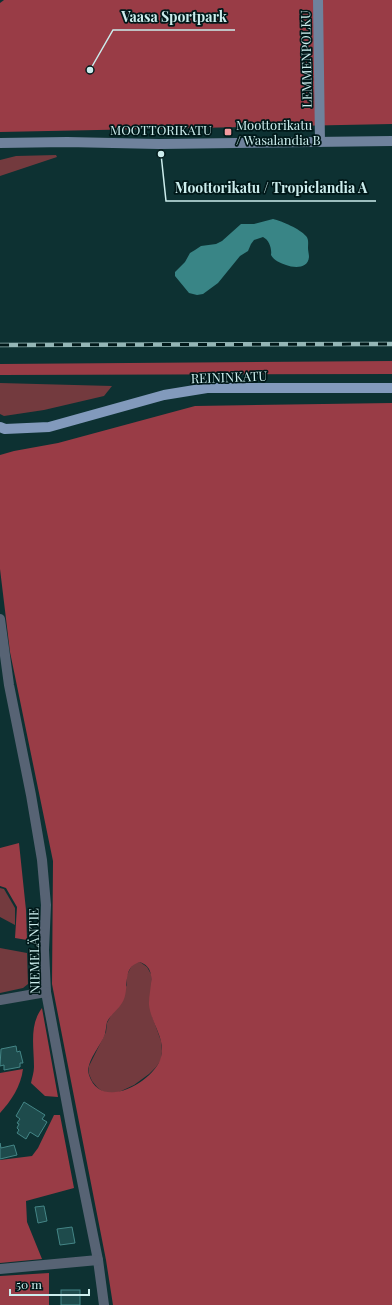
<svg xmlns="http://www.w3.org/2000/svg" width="392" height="1305" font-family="'Playfair Display',serif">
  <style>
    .green { fill: #733a3e }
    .forest { fill: #993c46; fill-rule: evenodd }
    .water { fill: #398586 }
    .building { fill: #1e4b4c; stroke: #448687 }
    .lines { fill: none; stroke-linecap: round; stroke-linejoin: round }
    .street { stroke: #576374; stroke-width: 10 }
    .secondary { stroke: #6f829c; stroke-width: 10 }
    .primary { stroke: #829abc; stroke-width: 10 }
    .rail-casing { stroke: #94b6b6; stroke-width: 4.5 }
    .rail { stroke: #001819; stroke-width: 3; stroke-dasharray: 9; stroke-linecap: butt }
    .poi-dot { fill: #f49b9f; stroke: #001819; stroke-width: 1.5 }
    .labels { text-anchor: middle; stroke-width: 3.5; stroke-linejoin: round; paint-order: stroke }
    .street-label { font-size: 13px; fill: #cceded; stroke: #001819 }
    .poi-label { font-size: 13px; fill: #cceded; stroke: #001819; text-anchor: start }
    .leader { fill: none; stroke: #cceded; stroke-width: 1.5 }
    .callout-dot { fill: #cceded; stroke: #001819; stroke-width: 1.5 }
    .callout-label { font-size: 14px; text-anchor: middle; font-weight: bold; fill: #cceded; stroke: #001819; stroke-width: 3.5; stroke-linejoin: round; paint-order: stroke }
  </style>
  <rect width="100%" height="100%" fill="#0d3132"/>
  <g class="green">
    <polygon points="56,155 57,157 0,176 0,160 16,156"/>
    <polygon points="0,383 112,386 104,396 44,410 4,416 0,414"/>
    <polygon points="0,888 4,889 15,908 15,925 0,917"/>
    <polygon points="0,948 27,953 28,984 23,988 0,993"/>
    <polygon points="140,962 147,967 151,974 152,1016 161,1041 162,1051 161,1060 156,1067 149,1074 134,1085 119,1092 111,1093 103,1092 97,1087 92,1081 89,1074 89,1066 106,1032 107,1023 127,985 127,975 131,967 134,963"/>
  </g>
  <g class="forest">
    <polygon points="4,0 392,0 392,124 0,132 0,3"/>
    <polygon points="392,361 392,374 0,375 0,364"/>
    <path d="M392 403V1305H113L106 1260 52 984 53 861 10 652 0 569V455L14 451 58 443 195 406ZM140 962C159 969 148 990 149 1005 151 1023 166 1039 161 1057 156 1080 101 1113 89 1075 85 1062 101 1046 105 1034 106 1030 106 1026 107 1022 111 1014 118 1010 122 1003 131 990 120 967 140 962Z"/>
    <polygon points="19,843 26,910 27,940 15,938 17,907 6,888 0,886 0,848"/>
    <path d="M42 1008 58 1097 45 1096 31 1083C32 1078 34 1072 34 1067 34 1047 29 1025 42 1008Z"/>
    <path d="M23 1069C21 1086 11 1101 0 1113V1073Z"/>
    <polygon points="54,1115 60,1115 74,1188 26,1201 27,1222 42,1259 0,1263 0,1160 32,1156 38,1148"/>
    <polygon points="49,1273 49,1305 0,1305 0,1276"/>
  </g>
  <path class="water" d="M273 219C282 221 300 229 306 236 309 239 308 244 308 248 308 251 309 254 309 257 308 269 294 268 286 265 281 263 274 261 271 255 272 248 269 240 263 237L254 240 251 244 248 251 240 256 218 283 203 294 197 295 189 293 175 276V272L185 262 190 253 195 250 201 246 216 244 222 241 241 224H254Z"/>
  <g class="building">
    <polygon points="16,1046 17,1052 20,1051 23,1063 20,1063 20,1067 4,1070 4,1065 0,1066 1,1049"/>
    <polygon points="24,1102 45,1115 42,1119 47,1122 38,1137 30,1132 26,1139 17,1133 19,1130 17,1128 19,1124 17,1123 20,1119 16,1116"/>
    <polygon points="0,1143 1,1148 14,1145 17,1155 0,1159"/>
    <polygon points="44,1206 47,1221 38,1223 35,1207"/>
    <polygon points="72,1227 75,1243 60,1245 57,1229"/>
    <rect x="61" y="1290" width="19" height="15"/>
  </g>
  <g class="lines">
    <g class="street">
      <polyline points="0,619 9,685 31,795 42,860 46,905 44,950 46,992 71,1126 98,1260 104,1305"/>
      <polyline points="0,1000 46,992"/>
      <polyline points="0,1269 98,1260"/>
    </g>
    <g class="secondary">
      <polyline points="318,0 320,142"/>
      <polyline points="0,143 67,142 159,144 392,141"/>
    </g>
    <polyline class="primary" points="0,427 5,429 49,427 164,395 207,388 392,388"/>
    <g class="rail-casing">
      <polyline id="rail" points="0,345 392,344"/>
    </g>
    <use href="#rail" class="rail"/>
  </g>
  <rect class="poi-dot" x="224" y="128" width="8" height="8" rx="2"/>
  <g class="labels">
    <g class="street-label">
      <text transform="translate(306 59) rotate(-91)" y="5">LEMMENPOLKU</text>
      <text x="161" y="135">MOOTTORIKATU</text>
      <text transform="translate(229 377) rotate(-2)" y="5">REININKATU</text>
      <text transform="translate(34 951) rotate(-91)" y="5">NIEMELÄNTIE</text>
    </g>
    <g class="poi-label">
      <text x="236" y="130">Moottorikatu<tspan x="236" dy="15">/ Wasalandia B</tspan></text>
    </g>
  </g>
  <path class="leader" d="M90 70L113 30H235M161 154L166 201H376"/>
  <g class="callout-dot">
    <circle cx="90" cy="70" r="4"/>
    <circle cx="161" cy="154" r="4"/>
  </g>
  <g class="callout-label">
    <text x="174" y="22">Vaasa Sportpark</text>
    <text x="271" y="193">Moottorikatu / Tropiclandia A</text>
  </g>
  <path d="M10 1289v6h79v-6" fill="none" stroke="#cceded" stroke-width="2"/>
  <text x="16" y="1289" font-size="12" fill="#cceded" stroke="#001819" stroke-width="3" paint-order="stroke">50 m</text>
</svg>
